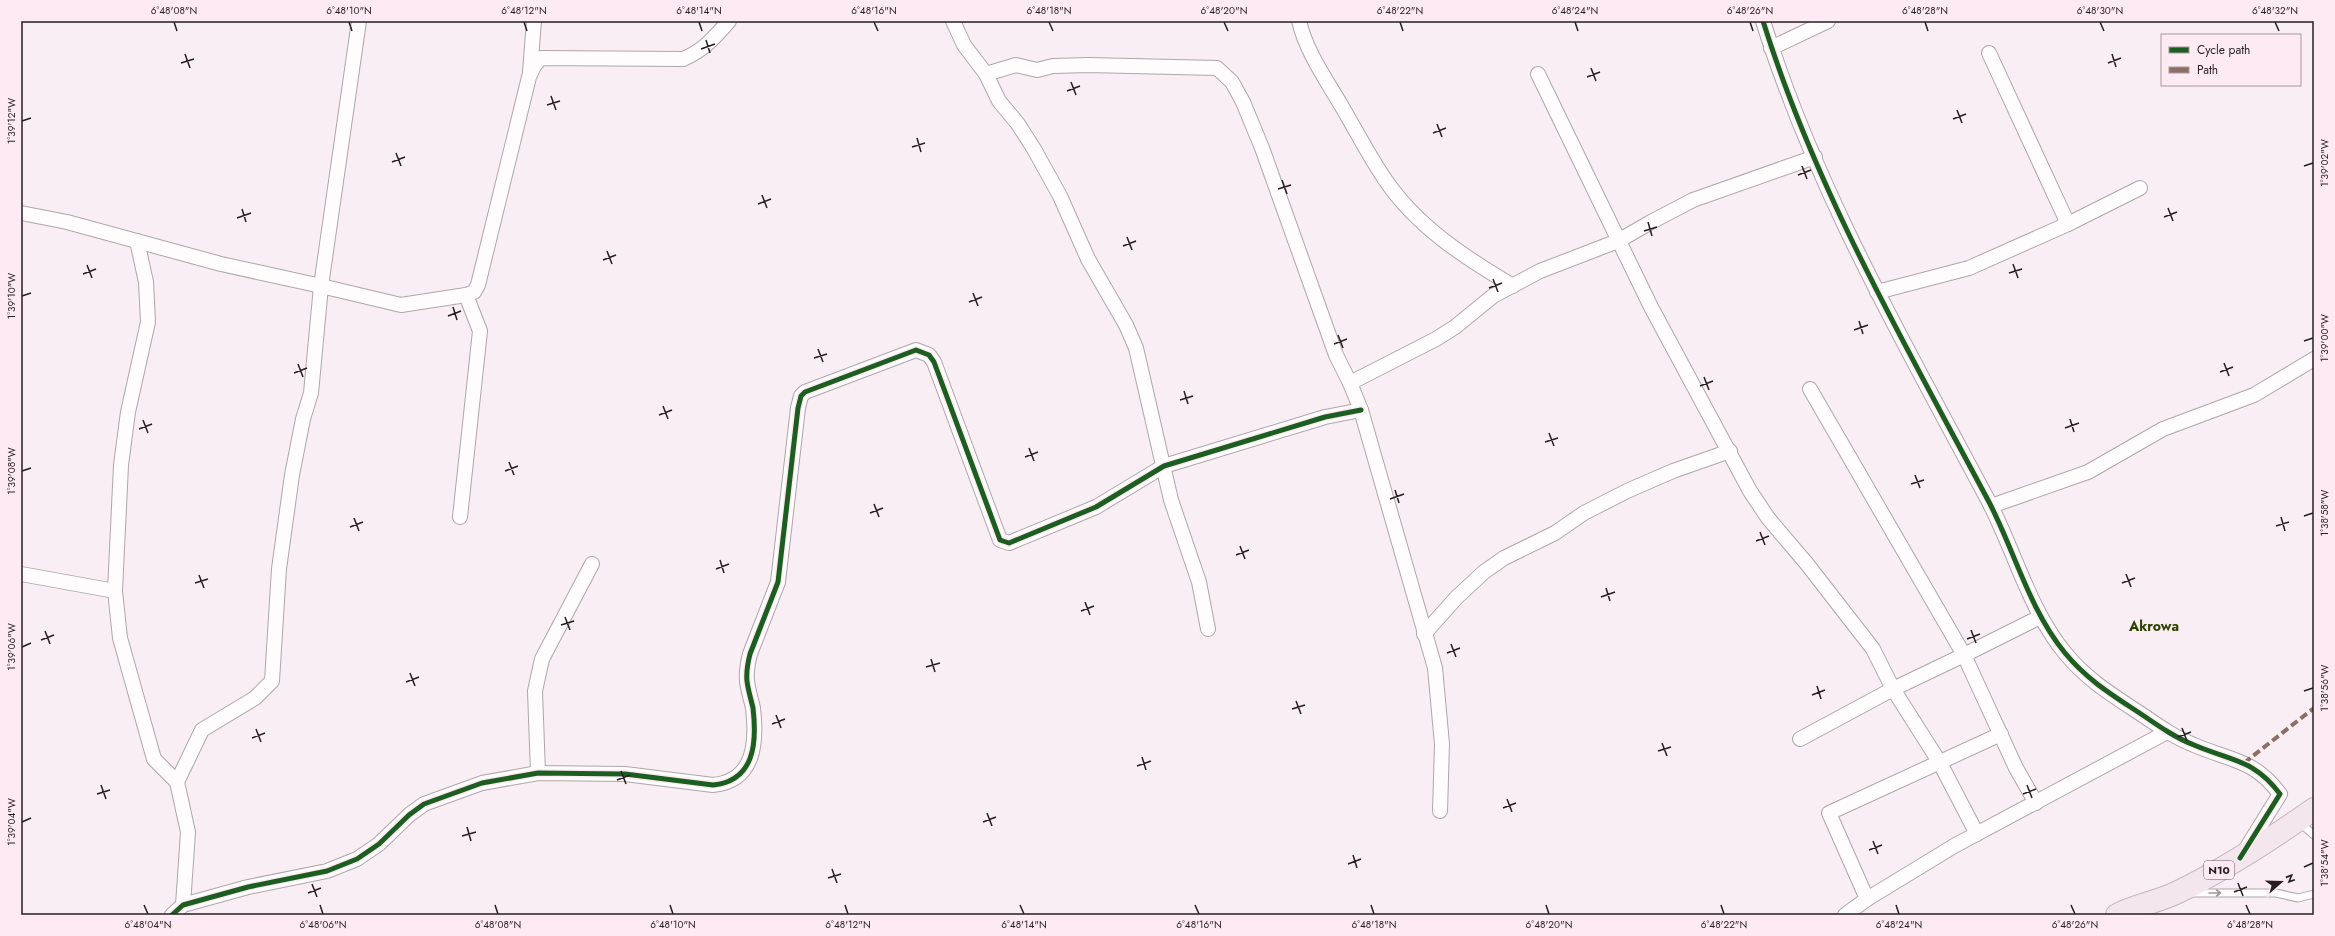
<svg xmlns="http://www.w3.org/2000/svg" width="2335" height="936" font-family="Jost,sans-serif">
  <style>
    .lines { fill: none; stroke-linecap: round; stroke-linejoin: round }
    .lane-casing { stroke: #afa6aa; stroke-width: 9 }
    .street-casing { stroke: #afa6aa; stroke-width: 16 }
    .highway-casing { stroke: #c6b6be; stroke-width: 24 }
    .lane { stroke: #fefcfd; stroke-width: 7 }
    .street { stroke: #fefcfd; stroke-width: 14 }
    .highway { stroke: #f3e6ed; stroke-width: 22 }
    .quiet { stroke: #8d6e63; stroke-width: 4; stroke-dasharray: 8 4; stroke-linecap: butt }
    .cycleway-casing { stroke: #fdeaf2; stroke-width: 8 }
    .cycleway { stroke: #1b5e20; stroke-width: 5 }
    .oneway { stroke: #9d989a }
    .ticks { fill: none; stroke: #261e21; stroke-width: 1.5 }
    .labels { text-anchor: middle; stroke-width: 3; stroke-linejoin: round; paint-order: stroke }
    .shield { fill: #fdeaf2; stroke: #665b60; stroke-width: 1 }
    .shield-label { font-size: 11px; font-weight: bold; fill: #261e21 }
    .quarter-label { font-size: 14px; font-weight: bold; fill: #264500; stroke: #fdeaf2 }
    .neatline { fill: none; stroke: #261e21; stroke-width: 1.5 }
    .ticks-label { font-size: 10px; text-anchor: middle; fill: #261e21 }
  </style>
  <rect width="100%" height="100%" fill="#f9eef3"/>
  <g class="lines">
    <g class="lane-casing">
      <g id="lane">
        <polyline points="2299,822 2314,835"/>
        <polyline points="2192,893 2276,893 2298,898 2314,894"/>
      </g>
    </g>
    <g class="street-casing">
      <g id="street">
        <path d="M359 21 321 286 401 305 466 295 474 292 478 285 529 77 534 66 541 58 683 59C703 51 715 37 729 21"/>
        <polyline points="953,21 964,45 986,74 999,101 1018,124 1034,149 1060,196 1088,259 1126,325 1136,348 1171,500 1199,582 1208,629"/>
        <path d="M1299 21C1306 51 1325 78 1341 105 1355 129 1368 154 1384 178 1416 226 1464 257 1513 286"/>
        <path d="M1763 21C1816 191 1906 346 1989 502 2015 552 2029 609 2065 653 2088 681 2114 696 2144 716 2160 727 2176 738 2194 745 2231 761 2254 759 2280 794L2244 852"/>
        <polyline points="1771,48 1828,21"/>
        <polyline points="1989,53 2068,224"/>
        <polyline points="530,72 534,21"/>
        <polyline points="986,74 1016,65 1037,70 1053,66 1088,65 1217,68 1232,82 1243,102 1262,148 1336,355 1350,383 1361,410 1435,668 1442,744 1440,811"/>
        <polyline points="1538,74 1651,307 1750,491 1768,518 1807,564 1873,649 1893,689 1940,763 1977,834"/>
        <polyline points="21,213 67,222 221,264 321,286 311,393 303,419 292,475 279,569 272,681 255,698 202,730 177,782 188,832 183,905"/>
        <polyline points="137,241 146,282 148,322 128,412 121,465 115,591 120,638 154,759 177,782"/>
        <polyline points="1877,292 1969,268 2068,224 2140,188"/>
        <polyline points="1350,383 1436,339 1455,327 1493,296 1540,271 1618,241 1651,222 1693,200 1815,157"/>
        <polyline points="1991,506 2088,472 2163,429 2254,395 2314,359"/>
        <polyline points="460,517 480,331 466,295"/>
        <polyline points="21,574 115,591"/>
        <polyline points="1424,634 1456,598 1484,572 1504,558 1555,533 1584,513 1627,491 1673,471 1730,451"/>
        <polyline points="1800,739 1893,689 1964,655 1810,389"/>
        <polyline points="538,773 535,691 542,659 592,564"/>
        <polyline points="2036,803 2016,768 1964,655 2040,617"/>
        <polyline points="1867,899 1829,813 2001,734"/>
        <path d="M172 915 183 905 248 887 327 871 357 859 379 844 409 815 424 804 482 783 538 773 625 774 713 785C755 781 757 742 753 708 751 699 748 690 747 681 746 672 748 662 750 654L778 582 798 408 801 396 805 392 916 350 929 355 934 362 1000 540 1009 543 1096 507 1164 466 1325 417 1361 410"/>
        <polyline points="1845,915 1867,899 1954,846 2167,732"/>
      </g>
    </g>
    <g class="highway-casing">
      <path id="highway" d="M2117 915C2136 905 2158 902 2178 892 2225 869 2270 840 2314 809"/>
    </g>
    <use href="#lane" class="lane"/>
    <use href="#street" class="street"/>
    <use href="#highway" class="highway"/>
    <polyline class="quiet" points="2244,763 2314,708"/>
    <g class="cycleway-casing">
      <g id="cycleway">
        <path d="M1763 21C1816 191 1906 346 1989 502 2015 552 2029 609 2065 653 2088 681 2114 696 2144 716 2160 727 2176 738 2194 745 2231 761 2254 759 2280 794L2240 858"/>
        <path d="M172 915 183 905 248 887 327 871 357 859 379 844 409 815 424 804 482 783 538 773 625 774 713 785C755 781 757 742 753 708 751 699 748 690 747 681 746 672 748 662 750 654L778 582 798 408 801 396 805 392 916 350 929 355 934 362 1000 540 1009 543 1096 507 1164 466 1325 417 1361 410"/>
      </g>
    </g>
    <use href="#cycleway" class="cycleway"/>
  </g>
  <defs><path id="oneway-shaft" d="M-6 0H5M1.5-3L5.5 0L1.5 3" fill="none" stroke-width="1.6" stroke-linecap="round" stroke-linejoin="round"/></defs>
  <use class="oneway" href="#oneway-shaft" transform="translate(2215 893)"/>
  <path class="ticks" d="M174 22 177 31M349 22 352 31M524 22 527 31M699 22 702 31M874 22 878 31M1049 22 1053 31M1224 22 1228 31M1400 22 1403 31M1575 22 1578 31M1750 22 1753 31M1925 22 1928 31M2100 22 2104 31M2275 22 2279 31M706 40 710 53M701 49 715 44M185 54 190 68M2112 54 2116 67M181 63 194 59M2108 63 2121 58M1591 68 1596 81M1587 77 1600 72M1071 82 1076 95M1067 91 1080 86M551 96 556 110M547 105 560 101M1957 110 1962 123M1953 119 1966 114M22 121 31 118M1437 124 1442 137M1433 133 1446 128M917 138 921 152M912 147 925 143M396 153 401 166M392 162 405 157M1802 166 1807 179M2304 166 2313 163M1798 175 1811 170M1282 180 1287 194M1278 189 1291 185M762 195 767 208M758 204 771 199M2168 208 2173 221M242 209 246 222M2164 217 2177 212M237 218 251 213M1648 222 1652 236M1644 231 1657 227M1127 237 1132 250M1123 246 1136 241M607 251 612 264M603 260 616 255M2013 264 2018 278M87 265 92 278M2009 273 2022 269M83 274 96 269M1493 279 1498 292M1489 288 1502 283M973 293 978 306M22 296 31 293M969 302 982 297M453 307 457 320M448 316 461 311M1859 321 1863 334M1854 330 1868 325M1338 335 1343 348M2304 341 2313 338M1334 344 1347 339M818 349 823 362M814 358 827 354M2224 363 2229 376M298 364 303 377M2220 372 2233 367M294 373 307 368M1704 377 1709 390M1700 386 1713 381M1184 391 1188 404M1180 400 1193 396M663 406 668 419M659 415 672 410M2070 419 2074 432M143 420 148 433M2065 428 2079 423M139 429 152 424M1549 433 1554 446M1545 442 1558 438M1029 448 1034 461M1025 457 1038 452M509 462 514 475M22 471 31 468M505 471 518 466M1915 475 1920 488M1911 484 1924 480M1395 490 1399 503M1390 499 1404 494M874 504 879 517M870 513 883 508M2304 516 2313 513M2281 517 2285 531M354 518 359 531M2276 526 2289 522M350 527 363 522M1760 532 1765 545M1756 541 1769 536M1240 546 1245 559M1236 555 1249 550M720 560 724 573M716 569 729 564M2126 574 2131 587M199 575 204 588M195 583 208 579M2122 583 2135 578M1606 588 1610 601M1601 597 1615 592M1085 602 1090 615M1081 611 1094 606M565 617 570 630M561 625 574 621M1971 630 1976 643M45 631 50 644M1967 639 1980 634M41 640 54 635M1451 644 1456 657M22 647 31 643M1447 653 1460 648M931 659 935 672M926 667 940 663M410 673 415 686M406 682 419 677M1817 686 1821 699M2304 691 2313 688M1812 695 1825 690M1296 701 1301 714M1292 709 1305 705M776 715 781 728M772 724 785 719M2182 728 2187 741M256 729 261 742M2178 737 2191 732M252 738 265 733M1662 743 1667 756M1658 751 1671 747M1142 757 1146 770M1137 766 1151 761M621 771 626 784M617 780 630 775M101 785 106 799M2027 785 2032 798M97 794 110 790M2023 794 2036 789M1507 799 1512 812M1503 808 1516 803M987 813 992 826M22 822 31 818M983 822 996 817M467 827 471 841M462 836 476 832M1873 841 1878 854M1869 850 1882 845M1353 855 1357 868M1348 864 1361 859M2304 867 2313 863M832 869 837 883M828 878 841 874M2238 883 2243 896M312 884 317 897M2234 892 2247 887M308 893 321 888M144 905 148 914M320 905 323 914M495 905 498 914M670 905 673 914M845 905 848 914M1020 905 1024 914M1195 905 1199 914M1371 905 1374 914M1546 905 1549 914M1721 905 1724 914M1896 905 1899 914M2071 905 2075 914M2246 905 2250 914"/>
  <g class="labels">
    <rect class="shield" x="2204" y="861" width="30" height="18" rx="3"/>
    <g class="shield-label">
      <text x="2219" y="874">N10</text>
    </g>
    <g class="quarter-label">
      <text x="2154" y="631">Akrowa</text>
    </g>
  </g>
  <rect width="2335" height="936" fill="none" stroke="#fdeaf2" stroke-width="44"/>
  <rect x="2161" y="34" width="140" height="52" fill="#fdeaf2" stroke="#a7989e"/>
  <rect x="2169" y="47" width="20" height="6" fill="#1b5e20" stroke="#a7989e"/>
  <text x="2197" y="54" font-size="12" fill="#261e21">Cycle path</text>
  <rect x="2169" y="67" width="20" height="6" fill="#8d6e63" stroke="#a7989e"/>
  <text x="2197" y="74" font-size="12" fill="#261e21">Path</text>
  <g transform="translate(2281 882) rotate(70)" stroke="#fdeaf2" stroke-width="3" paint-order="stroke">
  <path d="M0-3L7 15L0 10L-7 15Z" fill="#261e21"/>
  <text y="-6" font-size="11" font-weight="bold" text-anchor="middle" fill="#261e21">N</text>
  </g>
  <rect x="22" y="22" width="2291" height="892" class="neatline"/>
  <g class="ticks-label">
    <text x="174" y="14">6°48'08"N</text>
    <text x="349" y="14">6°48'10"N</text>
    <text x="524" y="14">6°48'12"N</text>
    <text x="699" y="14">6°48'14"N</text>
    <text x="874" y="14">6°48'16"N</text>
    <text x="1049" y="14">6°48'18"N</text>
    <text x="1224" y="14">6°48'20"N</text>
    <text x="1400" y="14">6°48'22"N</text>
    <text x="1575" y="14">6°48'24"N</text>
    <text x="1750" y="14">6°48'26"N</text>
    <text x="1925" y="14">6°48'28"N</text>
    <text x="2100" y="14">6°48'30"N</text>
    <text x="2275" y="14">6°48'32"N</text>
    <text transform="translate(11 121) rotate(-90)" y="4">1°39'12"W</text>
    <text transform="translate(2324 163) rotate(-90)" y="4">1°39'02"W</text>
    <text transform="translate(11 296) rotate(-90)" y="4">1°39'10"W</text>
    <text transform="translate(2324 338) rotate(-90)" y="4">1°39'00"W</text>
    <text transform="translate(11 471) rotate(-90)" y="4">1°39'08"W</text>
    <text transform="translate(2324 513) rotate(-90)" y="4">1°38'58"W</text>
    <text transform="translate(11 647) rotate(-90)" y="4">1°39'06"W</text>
    <text transform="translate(2324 688) rotate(-90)" y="4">1°38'56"W</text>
    <text transform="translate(11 822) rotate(-90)" y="4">1°39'04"W</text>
    <text transform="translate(2324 863) rotate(-90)" y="4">1°38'54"W</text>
    <text x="148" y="928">6°48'04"N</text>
    <text x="323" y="928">6°48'06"N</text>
    <text x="498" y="928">6°48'08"N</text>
    <text x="673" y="928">6°48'10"N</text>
    <text x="848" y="928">6°48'12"N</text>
    <text x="1024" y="928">6°48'14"N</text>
    <text x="1199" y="928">6°48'16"N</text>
    <text x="1374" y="928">6°48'18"N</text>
    <text x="1549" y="928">6°48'20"N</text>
    <text x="1724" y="928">6°48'22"N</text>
    <text x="1899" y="928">6°48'24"N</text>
    <text x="2075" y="928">6°48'26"N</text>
    <text x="2250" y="928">6°48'28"N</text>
  </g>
</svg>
